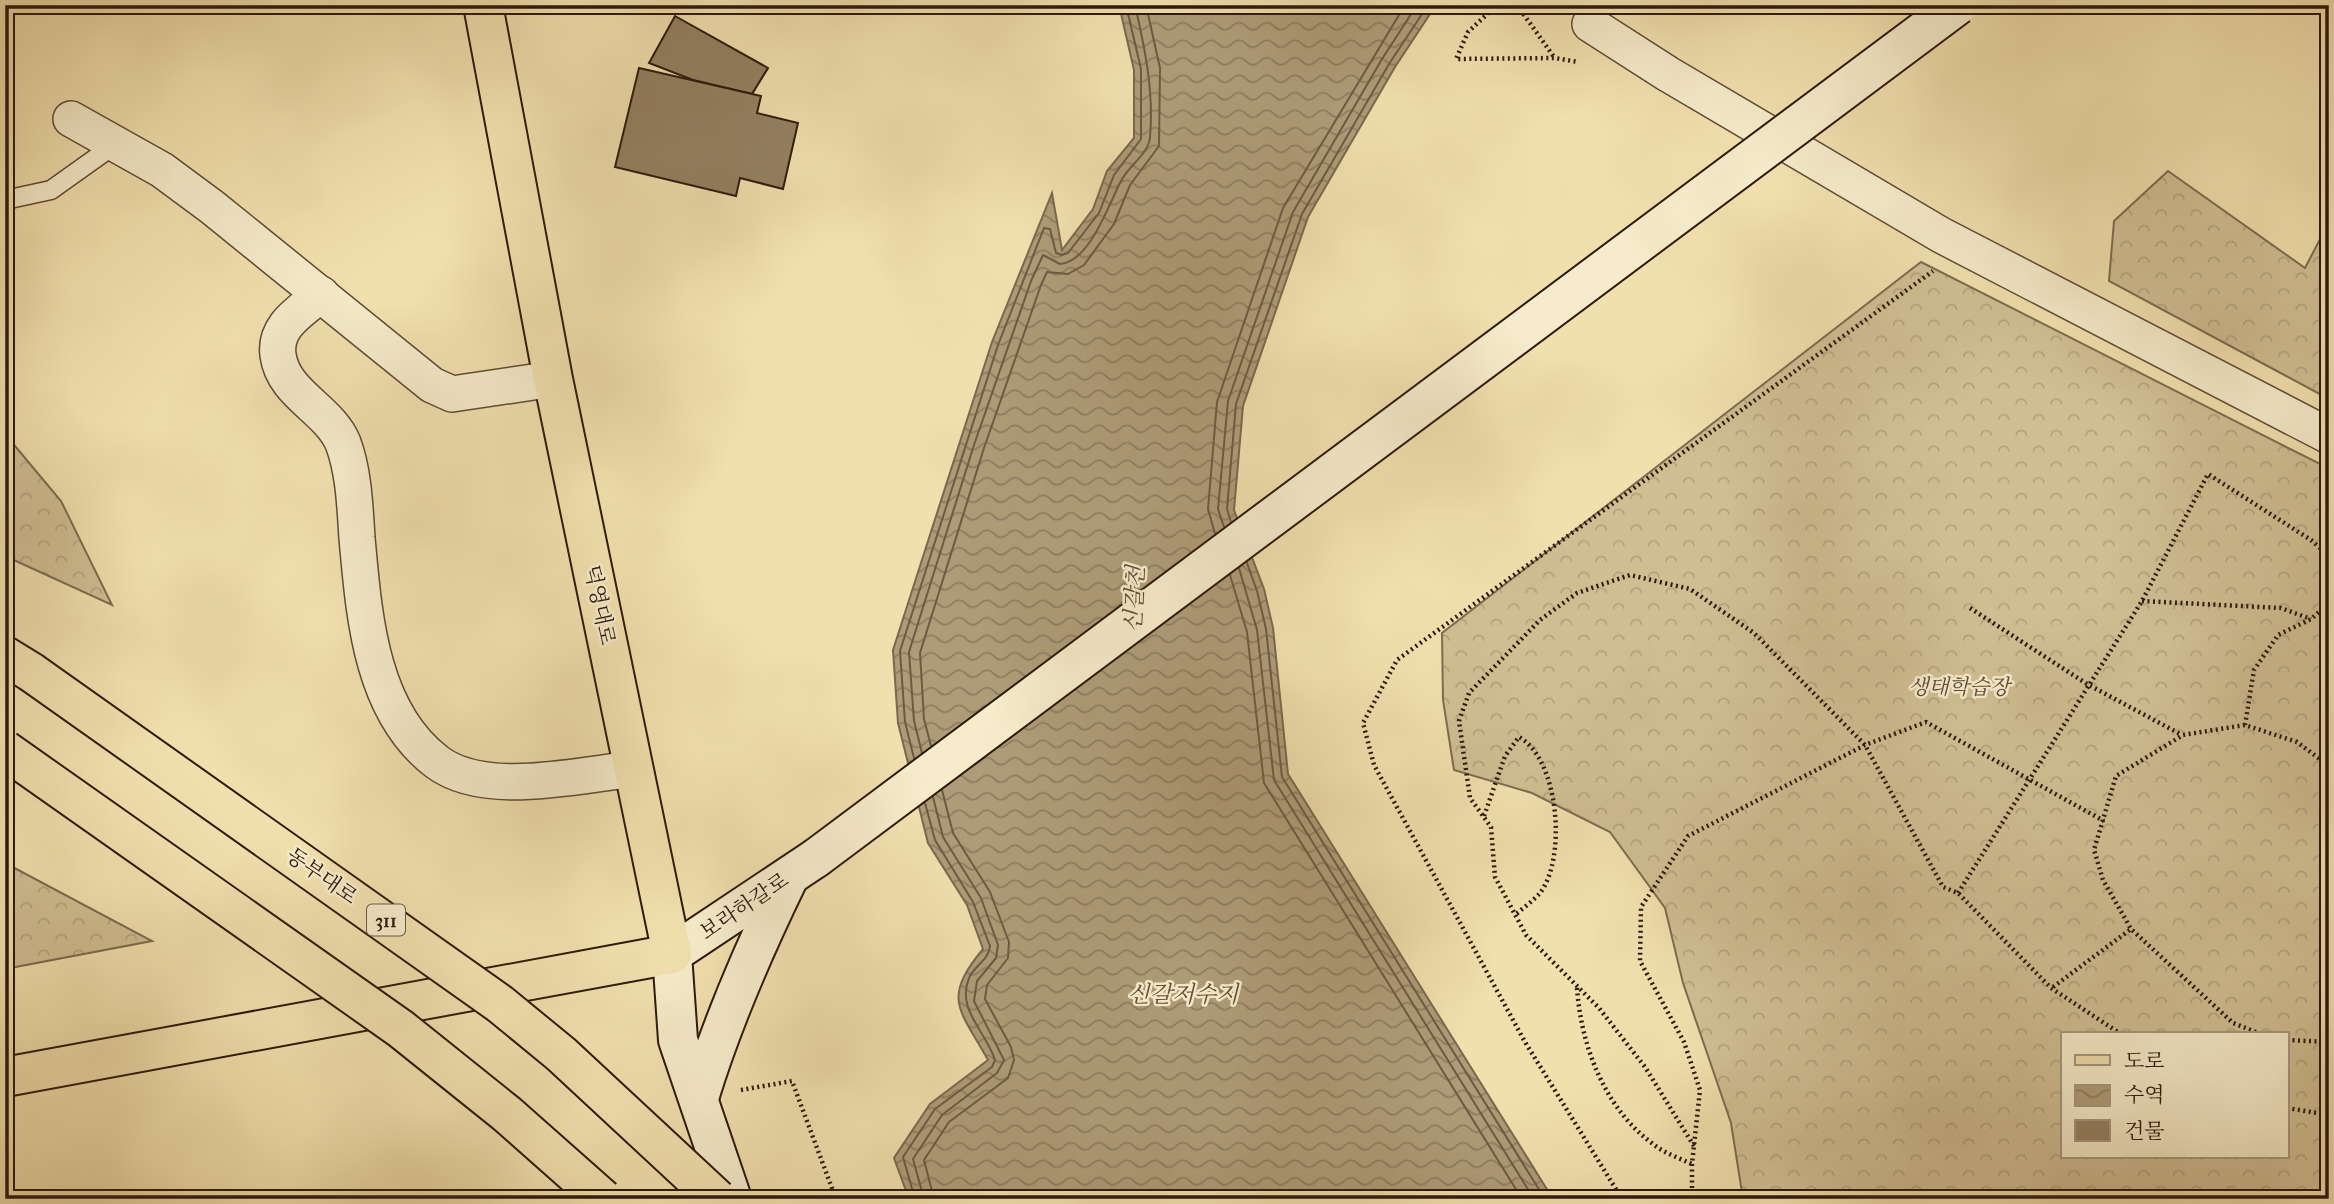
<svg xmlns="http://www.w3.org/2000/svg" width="2334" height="1204" font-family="'IM FELL French Canon','Noto Serif KR',serif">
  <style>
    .forest { fill: url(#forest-crowns); stroke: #7e6c50; stroke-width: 2; fill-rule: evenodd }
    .water { fill: url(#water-waves); stroke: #7a684e; stroke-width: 2 }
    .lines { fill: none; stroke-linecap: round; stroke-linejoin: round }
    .shore { stroke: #6e5a43; stroke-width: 2 }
    .building { fill: #938061; stroke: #2d190e; stroke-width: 2 }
    .lane-casing { stroke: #5e4b36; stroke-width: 21 }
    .street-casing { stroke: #5e4b36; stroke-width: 38 }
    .secondary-casing { stroke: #2d190e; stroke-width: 42 }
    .primary-casing { stroke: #2d190e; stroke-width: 42 }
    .highway-casing { stroke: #2d190e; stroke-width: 42 }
    .path { stroke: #2d190e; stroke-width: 4.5; stroke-dasharray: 2 3.5; stroke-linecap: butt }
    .lane { stroke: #f6ebca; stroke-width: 18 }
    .street { stroke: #f6ebca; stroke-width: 35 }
    .secondary { stroke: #f6ebca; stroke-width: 38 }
    .primary { stroke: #f1e0ae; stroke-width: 38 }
    .highway { stroke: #f1e0ae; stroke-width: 38 }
    .secondary-bridge-casing { stroke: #2d190e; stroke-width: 42; stroke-linecap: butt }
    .highway-bridge-casing { stroke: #2d190e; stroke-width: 42; stroke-linecap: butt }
    .secondary-bridge { stroke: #f6ebca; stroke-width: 38 }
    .highway-bridge { stroke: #f1e0ae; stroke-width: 38 }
    .labels { text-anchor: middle; stroke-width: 5; stroke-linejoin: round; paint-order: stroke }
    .shield { fill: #f6ebca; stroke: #695846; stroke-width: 2 }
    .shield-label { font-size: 19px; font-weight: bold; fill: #2d190e }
    .street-label { font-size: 21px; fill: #2d190e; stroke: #f6ebca }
    .park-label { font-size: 21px; font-style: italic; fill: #5e4b36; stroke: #f6ebca }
    .water-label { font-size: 23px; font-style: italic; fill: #614d38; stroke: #f6ebca }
  </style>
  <defs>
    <pattern id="forest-crowns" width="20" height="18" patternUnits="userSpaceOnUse" patternTransform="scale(1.75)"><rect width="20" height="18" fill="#d0be93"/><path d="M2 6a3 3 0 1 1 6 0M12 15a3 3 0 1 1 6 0" fill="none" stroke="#b3a37e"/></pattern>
    <pattern id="water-waves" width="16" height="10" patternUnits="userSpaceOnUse" patternTransform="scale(1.75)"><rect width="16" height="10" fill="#ae9c78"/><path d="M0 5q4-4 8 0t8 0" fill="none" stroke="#8e7e61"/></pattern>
  </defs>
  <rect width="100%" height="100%" fill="#f1e0ae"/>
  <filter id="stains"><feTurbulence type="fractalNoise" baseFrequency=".00286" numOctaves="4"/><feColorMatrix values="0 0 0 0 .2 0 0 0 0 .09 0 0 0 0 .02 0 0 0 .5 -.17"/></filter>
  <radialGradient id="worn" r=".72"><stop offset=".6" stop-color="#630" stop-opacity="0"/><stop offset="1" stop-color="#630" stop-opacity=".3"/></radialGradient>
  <g class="forest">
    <polygon points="2168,171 2305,268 2329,222 2329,399 2109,281 2114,221"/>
    <path d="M1921 262 2320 464 2329 462V1199H1743L1731 1123 1683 983 1665 908 1610 832 1532 793 1454 770 1443 700 1442 633ZM2287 1034V1157H2063V1034Z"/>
    <polygon points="5,434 61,501 112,605 5,556"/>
    <polygon points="5,863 152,941 5,969"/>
  </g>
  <path class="water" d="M1119 5H1436L1395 67 1308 217 1243 406 1234 510 1264 589 1273 628 1288 774 1553 1199H909L894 1158 930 1104 988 1060C960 1009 941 1000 983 949L967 905 928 843 898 723 893 650 992 342 1052 193 1062 250 1093 209 1107 171 1134 138V70Z"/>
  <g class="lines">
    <g class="shore">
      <polyline points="1231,522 1227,509 1236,404 1302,214 1389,64 1428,5"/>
      <polyline points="1224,527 1218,509 1228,401 1293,212 1382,59 1417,5"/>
      <polyline points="1215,534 1208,509 1217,402 1283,208 1405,5"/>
      <polyline points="1247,563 1257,591 1266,629 1282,777 1545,1199"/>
      <polyline points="1239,568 1257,630 1274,780 1534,1199"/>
      <polyline points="1230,575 1247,632 1264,783 1522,1199"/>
      <polyline points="931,746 924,719 920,653 984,448 1041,285 1047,272 1068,274 1084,265 1114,224 1130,185 1159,146 1160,68 1146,5"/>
      <path d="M922 753 914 721 909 652 974 445 1031 281 1043 255 1060 264C1090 262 1109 203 1121 181 1128 166 1149 154 1150 137 1154 92 1145 49 1135 5"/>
      <polyline points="914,758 905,722 900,651 998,345 1044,228 1050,229 1056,253 1062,255 1068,253 1099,213 1114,175 1141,139 1141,69 1126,5"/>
      <path d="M915 1199 903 1157 935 1109 992 1067 995 1060C986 1031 956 1010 969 978 974 966 989 960 990 946L973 902 935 840 925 803"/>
      <polyline points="924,1199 913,1159 942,1115 997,1073 1004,1060 974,1001 977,981 996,958 998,945 981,898 943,837 933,797"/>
      <polyline points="934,1199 924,1160 949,1122 1008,1078 1014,1060 1011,1047 985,999 987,985 1008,958 1009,942 990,892 953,833 942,790"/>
    </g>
  </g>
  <g class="building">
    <polygon points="675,16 768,68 752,94 693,80 649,63"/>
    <polygon points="639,68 761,96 757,113 798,123 783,189 740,178 736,196 615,167"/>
  </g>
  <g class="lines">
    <g class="lane-casing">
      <polyline id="lane" points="5,200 51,190 117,143"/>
    </g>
    <g class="street-casing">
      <g id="street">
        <polyline points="1590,24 1668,74 1941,235 2329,436"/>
        <polyline points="71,119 162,170 212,207 432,385 452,394 553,379"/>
        <path d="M321 294C302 311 274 325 278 355 283 394 329 409 343 443 354 472 355 508 357 538 364 614 370 711 437 762 485 798 577 775 634 769"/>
      </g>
    </g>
    <g class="secondary-casing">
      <g id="secondary">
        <path d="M699 1098C722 1022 754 949 789 877"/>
        <polyline points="732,1199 678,1040 672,954 816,858"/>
      </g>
    </g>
    <g class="primary-casing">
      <polyline id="primary" points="5,1077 672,954 553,379 483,5"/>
    </g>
    <g class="highway-casing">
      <polyline id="highway" points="5,656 31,672"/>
    </g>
    <g class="path">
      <polyline points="1497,5 1468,32 1456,59 1555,58 1578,62"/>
      <polyline points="1517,5 1554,57"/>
      <polyline points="2142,601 2281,608 2311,619"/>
      <polyline points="1970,608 2087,684 2182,735"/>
      <polyline points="2245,725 2254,670 2278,635 2311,619 2329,603"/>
      <path d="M1484 816 1505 756 1519 737C1559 759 1567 858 1540 893 1533 901 1523 908 1515 915"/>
      <polyline points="1958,893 2142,601 2208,474 2311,540 2329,556"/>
      <polyline points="2053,987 2131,929"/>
      <path d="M1577 988C1581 1045 1604 1108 1653 1144 1664 1153 1679 1158 1692 1164"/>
      <polyline points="2261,1034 2233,1023 2131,929 2103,880 2094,850 2116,776 2183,735 2245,725 2297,742 2329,766"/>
      <polyline points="2287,1040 2329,1042"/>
      <polyline points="741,1090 792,1081 836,1199"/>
      <polyline points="2287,1108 2329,1115"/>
      <polyline points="1694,1146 1645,1067 1599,1008 1526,935 1495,877 1491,827 1470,798 1459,721 1469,693 1540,620 1577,593 1630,575 1690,589 1754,633 1865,745 1943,887 1958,893 2051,988 2121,1034"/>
      <polyline points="1622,1199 1525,1042 1374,765 1363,723 1397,660 1933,271"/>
      <polyline points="1692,1199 1692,1164 1700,1090 1684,1042 1640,961 1641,907 1688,836 1865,745 1926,722 2104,821"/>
    </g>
    <use href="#lane" class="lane"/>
    <use href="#street" class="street"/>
    <use href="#secondary" class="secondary"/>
    <use href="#primary" class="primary"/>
    <use href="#highway" class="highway"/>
    <g class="secondary-bridge-casing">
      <polyline id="secondary-bridge" points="816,858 1958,5"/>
    </g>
    <g class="highway-bridge-casing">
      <g id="highway-bridge">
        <polyline points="31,672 500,1004 561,1054 717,1199"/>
        <polyline points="5,750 401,1029 507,1114 603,1199"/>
      </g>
    </g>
    <use href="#secondary-bridge" class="secondary-bridge"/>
    <use href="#highway-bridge" class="highway-bridge"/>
  </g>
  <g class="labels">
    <rect class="shield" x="367" y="904.5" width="38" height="31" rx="5"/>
    <g class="shield-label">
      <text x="386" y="927">311</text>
    </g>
    <g class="street-label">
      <text transform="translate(600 605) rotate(78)" y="7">덕영대로</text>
      <text transform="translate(322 876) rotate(35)" y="7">동부대로</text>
      <text transform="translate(744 906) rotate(-34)" y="7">보라하갈로</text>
    </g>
    <g class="park-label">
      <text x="1959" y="694">생태학습장</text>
    </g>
    <g class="water-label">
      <text transform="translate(1134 599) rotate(-87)" y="8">신갈천</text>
      <text x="1183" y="1002">신갈저수지</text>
    </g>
  </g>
  <rect width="2334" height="1204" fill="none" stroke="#f1e0ae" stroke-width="28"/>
  <rect x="7" y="7" width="2320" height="1190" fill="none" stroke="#2d190e" stroke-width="3.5"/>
  <rect x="14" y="14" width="2306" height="1176" fill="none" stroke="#2d190e" stroke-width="2"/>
  <rect x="2061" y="1032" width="228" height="126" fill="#f6ebca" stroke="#a6977f" stroke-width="2"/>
  <rect x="2075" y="1055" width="35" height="10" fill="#f1e0ae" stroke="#a6977f" stroke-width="2"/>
  <text x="2124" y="1068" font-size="21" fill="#2d190e">도로</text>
  <rect x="2075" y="1085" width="35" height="21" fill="url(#water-waves)" stroke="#a6977f" stroke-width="2"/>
  <text x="2124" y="1102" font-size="21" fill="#2d190e">수역</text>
  <rect x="2075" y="1120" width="35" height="21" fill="#938061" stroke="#a6977f" stroke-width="2"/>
  <text x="2124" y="1138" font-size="21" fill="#2d190e">건물</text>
  <rect width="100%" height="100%" filter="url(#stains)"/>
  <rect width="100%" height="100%" fill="url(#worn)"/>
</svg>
